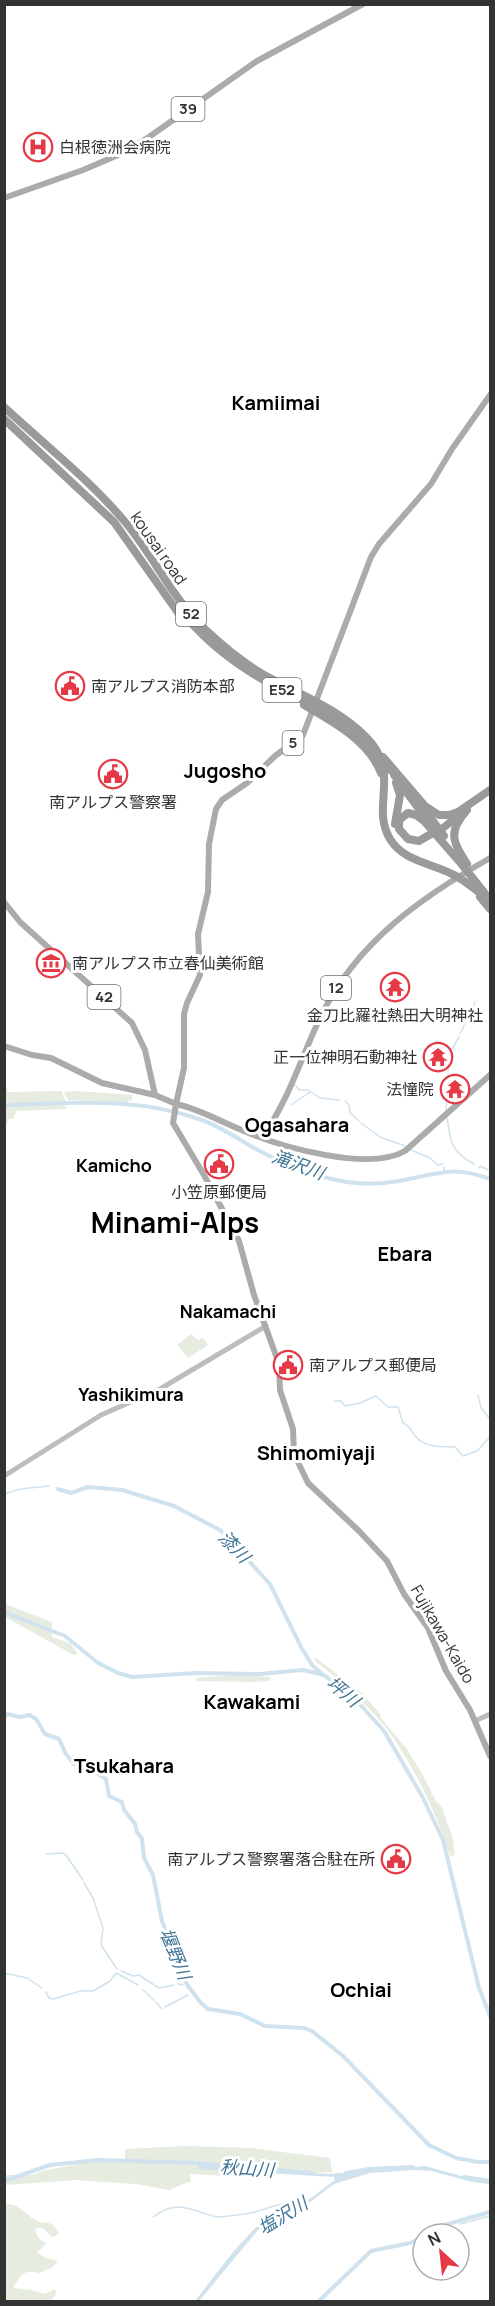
<svg xmlns="http://www.w3.org/2000/svg" width="495" height="2306" font-family="Manrope,'Noto Sans JP',sans-serif">
  <style>
    .green { fill: #e6ecdf }
    .water { fill: #cfe2ee }
    .lines { fill: none; stroke-linecap: round; stroke-linejoin: round }
    .stream { stroke: #cfe2ee; stroke-width: 1.5 }
    .river { stroke: #cfe2ee; stroke-width: 4 }
    .secondary { stroke: #bdbdbd; stroke-width: 5 }
    .primary { stroke: #ababab; stroke-width: 6 }
    .highway { stroke: #9a9a9a; stroke-width: 8 }
    .highway-bridge { stroke: #9a9a9a; stroke-width: 8 }
    .labels { text-anchor: middle; stroke-width: 6; stroke-linejoin: round; paint-order: stroke }
    .shield { fill: #fff; stroke: #707070; stroke-width: 1.5 }
    .shield-label { font-size: 15px; font-weight: bold; fill: #333 }
    .poi-label { font-size: 16px; fill: #333; stroke: #fff; text-anchor: start }
    .street-label { font-size: 16px; fill: #333; stroke: #fff }
    .water-label { font-size: 18px; font-style: italic; fill: #3f7597; stroke: #fff }
    .neighbourhood-label { font-size: 18px; font-weight: bold; fill: #000; stroke: #fff }
    .quarter-label { font-size: 20px; font-weight: bold; fill: #000; stroke: #fff }
    .town-label { font-size: 28px; font-weight: bold; fill: #000; stroke: #fff }
  </style>
  <rect width="100%" height="100%" fill="#fff"/>
  <g class="green">
    <polygon points="5,1088 7,1088 8,1092 62,1091 66,1103 63,1103 67,1109 17,1111 13,1119 9,1119 6,1125 5,1125 5,1106 10,1105 5,1105"/>
    <polygon points="75,1091 132,1095 132,1102 129,1100 127,1102 68,1100 64,1092"/>
    <polygon points="191,1334 198,1340 203,1338 208,1345 188,1358 177,1345"/>
    <polygon points="5,1604 52,1622 52,1637 70,1643 78,1654 74,1655 5,1617"/>
    <path d="M316 1658 362 1693 381 1715 380 1717 406 1748 423 1775 437 1803 441 1805 453 1839 455 1855 450 1856C435 1810 412 1761 383 1724 371 1708 352 1696 341 1680H339L314 1660Z"/>
    <polygon points="234,1675 271,1677 270,1681 254,1682 197,1681 195,1678"/>
    <polygon points="188,2146 251,2148 330,2158 332,2172 314,2173 276,2169 248,2177 190,2174 191,2181 169,2190 135,2184 76,2180 5,2185 5,2175 33,2175 42,2171 89,2162 125,2162 125,2149"/>
    <path d="M5 2204C22 2204 26 2217 40 2222 45 2224 49 2221 54 2226 54 2226 59 2234 59 2234L52 2237 43 2228H37L35 2231 39 2239 46 2243 37 2253 46 2258 58 2261 53 2267 39 2273C23 2269 21 2275 13 2288L31 2290 44 2294 55 2289 56 2294 51 2301H5Z"/>
  </g>
  <polygon class="water" points="199,2165 329,2174 425,2166 479,2181 490,2182 490,2184 472,2182 432,2171 415,2170 370,2173 334,2184 301,2209 259,2229 199,2301 195,2301 233,2252 255,2228 300,2206 335,2180 334,2177 198,2169"/>
  <g class="lines">
    <g class="stream">
      <polyline points="460,1034 475,1002"/>
      <polyline points="452,1049 459,1037"/>
      <polyline points="448,1071 450,1052"/>
      <polyline points="295,1085 299,1090 308,1090 320,1098 339,1100"/>
      <polyline points="345,1101 349,1105 350,1113 359,1121"/>
      <polyline points="291,1105 310,1092"/>
      <polyline points="446,1112 448,1074"/>
      <path d="M447 1117C450 1141 451 1152 474 1164"/>
      <polyline points="361,1123 380,1137 405,1146"/>
      <polyline points="411,1150 430,1158 438,1165 443,1164"/>
      <polyline points="480,1166 488,1170"/>
      <polyline points="444,1167 444,1172"/>
      <polyline points="479,1167 479,1168"/>
      <polyline points="478,1395 481,1408 490,1419"/>
      <path d="M334 1401H341L345 1406 360 1403 376 1396 388 1407H398L403 1423C411 1426 411 1432 417 1438 427 1448 441 1446 455 1447L463 1456 477 1451 490 1437"/>
      <polyline points="4,1494 20,1489 49,1486"/>
      <polyline points="46,1854 63,1853 66,1855 83,1880"/>
      <polyline points="84,1883 93,1898 103,1928 101,1945 117,1969"/>
      <polyline points="121,1971 133,1976 139,1975 159,1988 174,1985"/>
      <polyline points="4,1973 27,1978 42,1988"/>
      <polyline points="178,1984 183,1985"/>
      <polyline points="187,1987 188,1988"/>
      <polyline points="143,1990 154,2000"/>
      <polyline points="46,1992 49,1998 53,1999 81,1991 93,1991 110,1981 116,1973 138,1985"/>
      <polyline points="156,2002 162,2009"/>
      <polyline points="165,2007 188,1995"/>
      <path d="M153 2217C179 2197 192 2212 218 2217"/>
      <path d="M219 2217C232 2216 245 2215 258 2211 271 2208 280 2201 294 2205"/>
      <polyline points="460,2224 490,2216"/>
    </g>
    <g class="river">
      <path d="M4 1105C74 1103 134 1096 202 1120 221 1127 237 1138 254 1148 283 1164 315 1177 347 1182 385 1188 410 1177 446 1172 460 1170 477 1174 490 1179"/>
      <polyline points="58,1489 71,1493 88,1487 122,1490 174,1506 220,1530 270,1584 301,1647 312,1665 321,1673"/>
      <polyline points="4,1612 65,1636 98,1663 118,1673 132,1677 196,1673 260,1674 303,1670 324,1675 356,1700 384,1731 422,1796 443,1840 479,1988 490,2016"/>
      <polyline points="4,1717 8,1714 19,1717 30,1715 36,1719 45,1734 59,1739 66,1754 74,1764 87,1763 98,1774 106,1779 109,1796 122,1802 124,1810 135,1824 137,1832 142,1839 144,1858 153,1875 162,1921 186,1983 201,2003 208,2009 240,2014 265,2026 304,2028 312,2031 343,2056 429,2145 456,2158 478,2162 490,2162"/>
      <polyline points="346,2173 369,2169 413,2167"/>
      <polyline points="464,2177 490,2181"/>
      <polyline points="4,2181 50,2165 98,2160 197,2163 312,2173"/>
      <polyline points="427,2234 441,2226 490,2212"/>
      <polyline points="318,2302 371,2251 410,2243 423,2237"/>
    </g>
    <g class="secondary">
      <polyline points="4,1476 101,1415 160,1389 266,1326"/>
      <polyline points="475,1721 490,1714"/>
    </g>
    <g class="primary">
      <polyline points="4,198 83,170 118,155 149,137 257,61 363,4"/>
      <path d="M490 395 452 449 431 484 379 544 371 557 303 735 275 756 247 783 222 800 216 809 209 844 208 892 198 934 200 975 187 1003 184 1014V1068L176 1104C200 1109 221 1122 244 1131 281 1147 369 1172 405 1151L490 1075"/>
      <polyline points="4,902 20,922 132,1023 145,1050 155,1095 176,1104 173,1123 204,1175 239,1241 254,1295 279,1364 280,1390 293,1429 294,1454 308,1483 359,1531 387,1561 404,1594 428,1628 446,1671 470,1710 490,1756"/>
      <polyline points="4,1046 32,1055 51,1058 102,1083 155,1095"/>
      <path d="M262 1137C289 1101 302 1054 322 1014 358 941 422 897 490 858"/>
    </g>
    <g class="highway">
      <path d="M4 407C45 445 91 481 126 523 155 558 174 602 208 632 226 649 245 664 266 676 301 695 337 708 366 737 402 772 370 806 390 839 403 861 431 863 452 874 465 880 475 889 486 898"/>
      <polyline points="4,419 114,522 179,614"/>
      <path d="M304 705C332 721 369 741 381 773"/>
      <polyline points="383,757 425,806 439,815 449,815 458,812 490,790"/>
      <polyline points="394,775 424,816"/>
      <polyline points="424,809 444,836"/>
      <path d="M467 810C447 832 453 842 467 864"/>
      <polyline points="395,824 400,795 396,783"/>
      <polyline points="443,828 458,816"/>
      <polyline points="431,834 419,841 408,839 399,829 399,820 408,813 416,815 424,821 464,867"/>
      <polyline points="480,897 490,909"/>
    </g>
    <g class="highway-bridge">
      <path d="M177 606C198 633 223 655 252 673 274 687 298 697 321 710 347 726 370 746 390 770"/>
      <polyline points="464,867 490,900"/>
    </g>
  </g>
  <defs>
    <g id="hospital-ring" transform="scale(1.5)"><circle r="9.5" fill="#fff" stroke="#e63946" stroke-width="1.5"/><path d="M-5-5h3v3.5h4V-5h3V5h-3V1.5h-4V5h-3Z" fill="#e63946"/></g>
    <g id="civic-ring" transform="scale(1.5)"><circle r="9.5" fill="#fff" stroke="#e63946" stroke-width="1.5"/><path d="M-.6-6.5H3V-4.5H.6V-3L4-1V1h2V6H-6V1h2V-1L-.6-3ZM-1.2 2.5V6h2.4V2.5Z" fill="#e63946"/></g>
    <g id="museum-ring" transform="scale(1.5)"><circle r="9.5" fill="#fff" stroke="#e63946" stroke-width="1.5"/><path d="M0-6L6-3V-2H-6V-3ZM-5-1h2V3h-2ZM-1-1h2V3h-2ZM3-1h2V3H3ZM-6 4H6V6H-6Z" fill="#e63946"/></g>
    <g id="temple-ring" transform="scale(1.5)"><circle r="9.5" fill="#fff" stroke="#e63946" stroke-width="1.5"/><path d="M0-6L5-2H3V0L6.5 2.5H4V6H1.5V3h-3V6H-4V2.5H-6.5L-3 0V-2H-5Z" fill="#e63946"/></g>
  </defs>
  <g fill-rule="evenodd">
    <use href="#hospital-ring" x="38" y="147"/>
    <use href="#civic-ring" x="70" y="686"/>
    <use href="#civic-ring" x="113" y="774"/>
    <use href="#museum-ring" x="51" y="963"/>
    <use href="#temple-ring" x="395" y="987"/>
    <use href="#temple-ring" x="438" y="1057"/>
    <use href="#temple-ring" x="455" y="1089"/>
    <use href="#civic-ring" x="219" y="1164"/>
    <use href="#civic-ring" x="288" y="1365"/>
    <use href="#civic-ring" x="396" y="1859"/>
  </g>
  <g class="labels">
    <g class="shield">
      <rect x="171.5" y="97" width="33" height="24" rx="4.5"/>
      <rect x="176" y="602" width="30" height="24" rx="4.5"/>
      <rect x="262.5" y="678" width="39" height="24" rx="4.5"/>
      <rect x="282.5" y="731" width="21" height="24" rx="4.5"/>
      <rect x="321" y="976" width="30" height="24" rx="4.5"/>
      <rect x="87.5" y="985" width="33" height="24" rx="4.5"/>
    </g>
    <g class="shield-label">
      <text x="188" y="114">39</text>
      <text x="191" y="619">52</text>
      <text x="282" y="695">E52</text>
      <text x="293" y="748">5</text>
      <text x="336" y="993">12</text>
      <text x="104" y="1002">42</text>
    </g>
    <g class="poi-label">
      <text x="59" y="153">白根徳洲会病院</text>
      <text x="91" y="692">南アルプス消防本部</text>
      <text x="113" y="808" text-anchor="middle">南アルプス警察署</text>
      <text x="72" y="969">南アルプス市立春仙美術館</text>
      <text x="395" y="1021" text-anchor="middle">金刀比羅社熱田大明神社</text>
      <text x="417" y="1063" text-anchor="end">正一位神明石動神社</text>
      <text x="434" y="1095" text-anchor="end">法憧院</text>
      <text x="219" y="1198" text-anchor="middle">小笠原郵便局</text>
      <text x="309" y="1371">南アルプス郵便局</text>
      <text x="375" y="1865" text-anchor="end">南アルプス警察署落合駐在所</text>
    </g>
    <g class="street-label">
      <text transform="translate(159 548) rotate(55)" y="6">kousai road</text>
      <text transform="translate(443 1634) rotate(60)" y="6">Fujikawa-Kaido</text>
    </g>
    <g class="water-label">
      <text transform="translate(298 1165) rotate(20)" y="6">滝沢川</text>
      <text transform="translate(234 1547) rotate(46)" y="6">漆川</text>
      <text transform="translate(343 1692) rotate(40)" y="6">坪川</text>
      <text transform="translate(175 1954) rotate(68)" y="6">堰野川</text>
      <text transform="translate(247 2169) rotate(4)" y="6">秋山川</text>
      <text transform="translate(283 2216) rotate(-31)" y="6">塩沢川</text>
    </g>
    <g class="neighbourhood-label">
      <text x="114" y="1172">Kamicho</text>
      <text x="228" y="1318">Nakamachi</text>
      <text x="131" y="1401">Yashikimura</text>
    </g>
    <g class="quarter-label">
      <text x="276" y="410">Kamiimai</text>
      <text x="225" y="778">Jugosho</text>
      <text x="297" y="1132">Ogasahara</text>
      <text x="405" y="1261">Ebara</text>
      <text x="316" y="1460">Shimomiyaji</text>
      <text x="252" y="1709">Kawakami</text>
      <text x="124" y="1773">Tsukahara</text>
      <text x="361" y="1997">Ochiai</text>
    </g>
    <g class="town-label">
      <text x="175" y="1233">Minami-Alps</text>
    </g>
  </g>
  <rect width="495" height="2306" fill="none" stroke="#333333" stroke-width="12"/>
  <g transform="translate(441 2252) rotate(333)"><circle r="28" fill="#ffffff" stroke="#adadad" stroke-width="1.5"/>
  <path d="M0-4.5L10 22L0 15L-10 22Z" fill="#e63946"/>
  <text y="-9" font-size="16" font-weight="bold" text-anchor="middle" fill="#333333">N</text>
  </g>
</svg>
